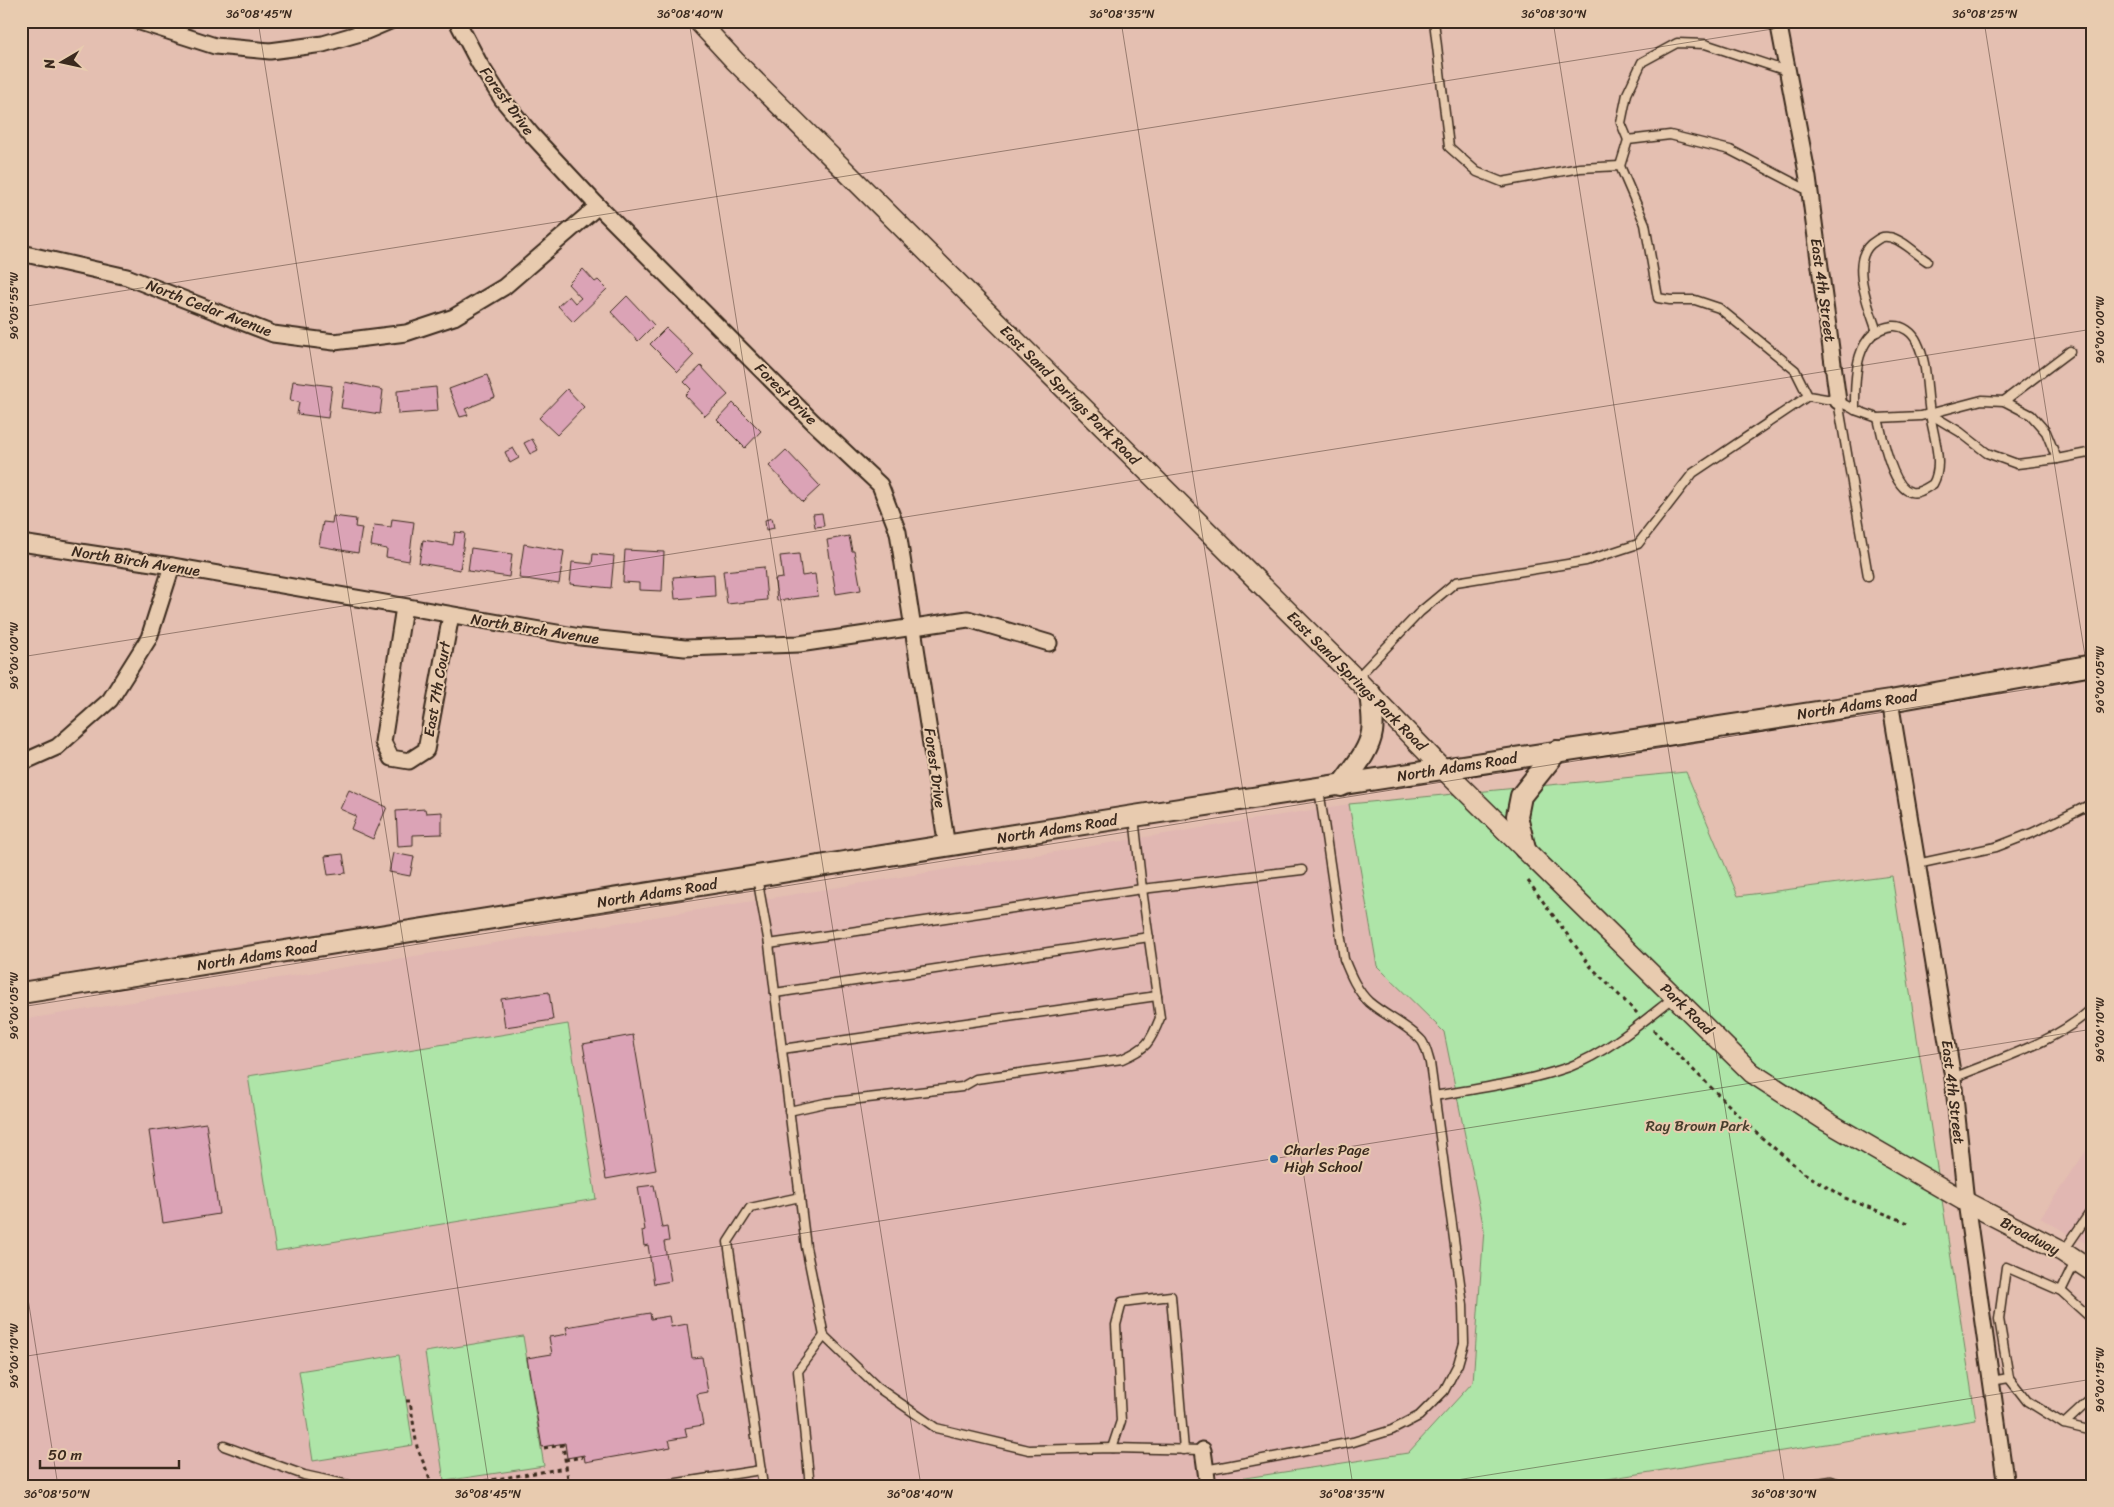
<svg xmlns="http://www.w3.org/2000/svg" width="2114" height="1507" font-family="Sriracha,sans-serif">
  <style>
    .built { fill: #e1b7b2 }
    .green { fill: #aee5a8; stroke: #748863 }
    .building { fill: #dba3b6; stroke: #3b2a1e }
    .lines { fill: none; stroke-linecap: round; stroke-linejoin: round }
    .service-casing { stroke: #3b2a1e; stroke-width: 11 }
    .minor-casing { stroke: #3b2a1e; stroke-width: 19 }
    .tertiary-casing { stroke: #3b2a1e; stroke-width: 22 }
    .secondary-casing { stroke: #3b2a1e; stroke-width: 24 }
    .path { stroke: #3b2a1e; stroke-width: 3; stroke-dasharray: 4 4; stroke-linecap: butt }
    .service { stroke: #e8cbaf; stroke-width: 8 }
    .minor { stroke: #e8cbaf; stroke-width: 15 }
    .tertiary { stroke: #e8cbaf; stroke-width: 19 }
    .secondary { stroke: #e8cbaf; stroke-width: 20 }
    .ticks { fill: none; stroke: #3b2a1e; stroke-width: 1; stroke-opacity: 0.45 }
    .poi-dot { fill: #1f6fb2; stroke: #e8cbaf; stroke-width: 2 }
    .labels { text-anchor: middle; stroke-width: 4; stroke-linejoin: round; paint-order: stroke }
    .street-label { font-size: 15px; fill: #3b2a1e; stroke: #e8cbaf }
    .park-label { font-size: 15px; fill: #463d2c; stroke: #e8cbaf }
    .poi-label { font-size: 15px; fill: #3b2a1e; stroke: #e8cbaf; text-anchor: start }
    .neatline { fill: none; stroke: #3b2a1e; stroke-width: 2 }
    .ticks-label { font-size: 12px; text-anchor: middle; fill: #3b2a1e }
  </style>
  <rect width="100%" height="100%" fill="#e4bfb1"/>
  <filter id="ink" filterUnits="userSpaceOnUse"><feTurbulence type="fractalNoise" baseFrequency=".02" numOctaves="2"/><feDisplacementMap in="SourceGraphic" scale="10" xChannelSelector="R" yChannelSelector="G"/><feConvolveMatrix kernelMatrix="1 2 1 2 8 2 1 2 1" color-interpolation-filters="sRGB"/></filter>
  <g filter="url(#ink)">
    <g class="built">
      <polygon points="1349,804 1377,966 1444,1032 1484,1229 1473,1383 1408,1453 1193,1486 21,1486 21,1020"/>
      <polygon points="2093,1141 2093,1247 2040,1218"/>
    </g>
    <g class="green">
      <polygon points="1686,772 1738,896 1892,876 1976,1420 1563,1486 1193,1486 1408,1453 1473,1382 1484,1229 1444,1032 1377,966 1349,804"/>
      <polygon points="568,1024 596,1199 276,1251 248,1076"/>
      <polygon points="523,1336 544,1466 444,1481 425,1352"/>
      <polygon points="399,1355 413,1445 313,1461 299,1371"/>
    </g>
    <g class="building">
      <polygon points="583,269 595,282 598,280 607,289 573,322 558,306 569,296 575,303 581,298 568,284"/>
      <polygon points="627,296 654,325 638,341 611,312"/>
      <polygon points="666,328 694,355 678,372 650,344"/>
      <polygon points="701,366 728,395 705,416 685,395 691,389 684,382"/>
      <polygon points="487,375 495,397 465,409 468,415 460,417 449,389"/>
      <polygon points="293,381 332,386 328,418 297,414 299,402 290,401"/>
      <polygon points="345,382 383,390 380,414 341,408"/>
      <polygon points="436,387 438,411 398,414 397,391"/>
      <polygon points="567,389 584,407 557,435 539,418"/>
      <polygon points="733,403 761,431 745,448 717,420"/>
      <polygon points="532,439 538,450 530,454 524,443"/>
      <polygon points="513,448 519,458 510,463 505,452"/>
      <polygon points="786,450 820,486 803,502 769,466"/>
      <polygon points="822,513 824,526 815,527 813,514"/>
      <polygon points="333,516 356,519 355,527 362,528 358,553 319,546 323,522 332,523"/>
      <polygon points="772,518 774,528 766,530 765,520"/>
      <polygon points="392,519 414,522 409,561 386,557 387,549 371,546 374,525 391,527"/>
      <polygon points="455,532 465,533 460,570 419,563 423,540 453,545"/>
      <polygon points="849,536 852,551 854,551 861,590 836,594 827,540"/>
      <polygon points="524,544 564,551 559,584 519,578"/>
      <polygon points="471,548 512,554 509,577 468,571"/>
      <polygon points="625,550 664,552 662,591 639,590 639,583 623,582"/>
      <polygon points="593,554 614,556 611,588 570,584 572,562 592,564"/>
      <polygon points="799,554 802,576 815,574 818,596 777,601 775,579 783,578 780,556"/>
      <polygon points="764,567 767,600 727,604 723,571"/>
      <polygon points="714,574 715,596 675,599 673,577"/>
      <polygon points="349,790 387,807 373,839 351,829 356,816 340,809"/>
      <polygon points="425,809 426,813 442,812 442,834 413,835 413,846 398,847 396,811"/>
      <polygon points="393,853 414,857 410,876 389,872"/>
      <polygon points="343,854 346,873 328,875 325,856"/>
      <polygon points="549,992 553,1020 505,1027 501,999"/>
      <polygon points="633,1035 656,1170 606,1179 583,1044"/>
      <polygon points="206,1123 219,1214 163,1223 149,1131"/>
      <polygon points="654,1185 662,1228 667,1227 669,1241 664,1242 671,1281 654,1284 648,1245 644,1246 642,1231 645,1230 638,1187"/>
      <polygon points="650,1313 651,1319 669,1316 671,1327 687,1324 692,1358 702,1357 708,1392 697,1394 703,1425 685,1428 687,1437 669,1440 671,1447 585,1462 584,1455 567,1458 565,1443 542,1447 527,1358 552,1354 549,1337 568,1334 566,1327"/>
    </g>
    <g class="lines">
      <g class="service-casing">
        <g id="service">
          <polyline points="1434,21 1449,147 1477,172 1502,182 1580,168 1620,166 1645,224 1658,298 1670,300 1695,300 1719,308 1795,370 1808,396"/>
          <polyline points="1628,140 1621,123 1627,94 1642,62 1677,43 1705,44 1787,71"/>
          <polyline points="1620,166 1628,140 1670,135 1730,150 1809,191"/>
          <path d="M1877 332C1870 309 1849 263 1871 244 1877 240 1880 236 1888 237 1901 238 1916 254 1927 261"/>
          <polyline points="1838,401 1868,576"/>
          <polyline points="2004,401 2070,351"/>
          <path d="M1855 410C1855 381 1853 330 1893 326 1903 325 1913 333 1917 342 1928 364 1926 390 1930 413 1932 429 1938 446 1938 462 1938 470 1937 477 1933 484 1926 488 1919 494 1911 492 1892 488 1882 435 1878 418"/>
          <polyline points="2057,459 2093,452"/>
          <polyline points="1356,679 1420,612 1456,582 1586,561 1638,544 1693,473 1808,396 1838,401 1855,410 1878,418 1921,416 1982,400 2004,401 2031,415 2046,432 2057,459 2017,464 1987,453 1960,432 1930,414"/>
          <polyline points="1134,817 1142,889 1302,870"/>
          <polyline points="1917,864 1996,847 2032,833 2093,803"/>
          <polyline points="757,877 769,944 806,1247 824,1336 877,1387 936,1428 1029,1450 1112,1448 1203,1450"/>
          <path d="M769 944 1142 889 1160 1018C1150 1043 1147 1048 1122 1059L976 1079 962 1087 825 1103 789 1111"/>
          <polyline points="775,993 1149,937"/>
          <polyline points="782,1049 1157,996"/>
          <path d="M1953 1078C1996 1060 2060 1041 2093 1007"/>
          <path d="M1435 1096C1479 1088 1526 1082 1569 1067 1608 1052 1641 1023 1673 998"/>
          <polyline points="2063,1252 2093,1208"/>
          <polyline points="2061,1291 2075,1262"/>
          <polyline points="2009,1378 1999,1319 2006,1267 2061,1291 2093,1320"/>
          <polyline points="1991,1381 2009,1378 2027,1401 2064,1424 2093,1431"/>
          <polyline points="2064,1424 2093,1397"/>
          <polyline points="224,1446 304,1475 354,1486"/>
          <polyline points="1112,1448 1121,1421 1116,1325 1122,1302 1171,1296 1184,1450"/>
          <path d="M1205 1470 1353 1442 1392 1430 1419 1416 1444 1391 1458 1364 1464 1343 1463 1305 1430 1063C1428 1056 1426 1047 1422 1041 1408 1025 1385 1016 1369 1002 1357 991 1350 974 1344 959L1319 789"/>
          <polyline points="658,1486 761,1470"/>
          <polyline points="763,1486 728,1242 750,1208 800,1197"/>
          <polyline points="810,1486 798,1371 824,1336"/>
          <polyline points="1799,1486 1831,1481 1846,1486"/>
        </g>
      </g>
      <g class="minor-casing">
        <g id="minor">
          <polyline points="137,21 215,46 270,51 323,44 364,32 390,21"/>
          <polyline points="457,21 479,63 502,99 532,135 598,206 813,422 880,485 898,532 947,847"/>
          <polyline points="1778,21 1808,178 1838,401"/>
          <polyline points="21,253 127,277 273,334 334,342 406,333 454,317 504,287 598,206"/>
          <polyline points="21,543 172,566 580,637 685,648 799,644 968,619 1049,643"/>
          <polyline points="404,607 383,742 391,758 409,761 426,750 451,615"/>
          <polyline points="1890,701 1953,1078 1966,1202 2006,1486"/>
          <polyline points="21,763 57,747 110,700 149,638 172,566"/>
          <polyline points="1203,1450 1208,1486"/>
        </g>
      </g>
      <g class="tertiary-casing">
        <polyline id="tertiary" points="698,21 735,61 1356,679 1443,769 1752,1073 1826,1121 1966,1202 2063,1252 2093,1272"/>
      </g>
      <g class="secondary-casing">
        <g id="secondary">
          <path d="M1341 786C1352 770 1369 752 1372 732 1374 720 1371 705 1370 693"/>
          <polyline points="1525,849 1517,816 1521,796 1557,751"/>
          <polyline points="21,993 1134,816 1890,701 2093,665"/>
        </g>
      </g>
      <g class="path">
        <polyline points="1528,881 1591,967 1637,1013"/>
        <polyline points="1653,1030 1761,1137 1804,1173 1845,1198 1911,1224"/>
        <polyline points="406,1401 410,1401 417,1447 433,1486"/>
        <polyline points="544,1448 563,1445 569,1486"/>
        <polyline points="565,1460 583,1457"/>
        <polyline points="453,1486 566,1468"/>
      </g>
      <use href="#service" class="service"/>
      <use href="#minor" class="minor"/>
      <use href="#tertiary" class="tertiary"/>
      <use href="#secondary" class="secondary"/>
    </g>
  </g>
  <path class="ticks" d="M258 21 489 1486M689 21 921 1486M1121 21 1353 1486M1553 21 1785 1486M1984 21 2093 706M21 307 1823 21M21 657 2093 329M21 1007 2093 679M21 1255 58 1486M21 1357 2093 1029M1419 1486 2093 1379"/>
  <circle class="poi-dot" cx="1274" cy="1159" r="5"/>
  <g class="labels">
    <g class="street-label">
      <text transform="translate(507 101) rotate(54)" y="5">Forest Drive</text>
      <text transform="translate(1823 290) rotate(82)" y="5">East 4th Street</text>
      <text transform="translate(209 308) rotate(21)" y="5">North Cedar Avenue</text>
      <text transform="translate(786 394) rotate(45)" y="5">Forest Drive</text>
      <text transform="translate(1070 395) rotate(45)" y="5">East Sand Springs Park Road</text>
      <text transform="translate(136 561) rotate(9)" y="5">North Birch Avenue</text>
      <text transform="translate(535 629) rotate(9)" y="5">North Birch Avenue</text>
      <text transform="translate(1357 681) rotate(45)" y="5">East Sand Springs Park Road</text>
      <text transform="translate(437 689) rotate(-80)" y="5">East 7th Court</text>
      <text transform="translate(1857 705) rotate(-9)" y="5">North Adams Road</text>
      <text transform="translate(1457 767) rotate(-9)" y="5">North Adams Road</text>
      <text transform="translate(935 768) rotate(82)" y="5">Forest Drive</text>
      <text transform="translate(1057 829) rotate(-9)" y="5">North Adams Road</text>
      <text transform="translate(657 893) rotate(-9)" y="5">North Adams Road</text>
      <text transform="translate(257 956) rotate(-9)" y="5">North Adams Road</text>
      <text transform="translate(1687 1009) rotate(44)" y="5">Park Road</text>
      <text transform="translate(1953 1092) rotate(83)" y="5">East 4th Street</text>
      <text transform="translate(2030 1236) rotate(28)" y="5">Broadway</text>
    </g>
    <g class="park-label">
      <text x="1698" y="1131">Ray Brown Park</text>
    </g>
    <g class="poi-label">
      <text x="1284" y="1155">Charles Page<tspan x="1284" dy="17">High School</tspan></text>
    </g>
  </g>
  <rect width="2114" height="1507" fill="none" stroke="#e8cbaf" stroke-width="55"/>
  <g transform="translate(62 62) rotate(261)" stroke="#e8cbaf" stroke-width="4" paint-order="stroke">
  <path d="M0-4L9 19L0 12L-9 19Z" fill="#3b2a1e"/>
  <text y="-8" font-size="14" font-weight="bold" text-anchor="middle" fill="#3b2a1e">N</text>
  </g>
  <path d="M40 1460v8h139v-8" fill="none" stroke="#3b2a1e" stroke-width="2.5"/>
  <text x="48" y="1460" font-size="15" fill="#3b2a1e" stroke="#e8cbaf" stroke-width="4" paint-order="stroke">50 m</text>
  <rect x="28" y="28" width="2058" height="1452" class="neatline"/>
  <g class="ticks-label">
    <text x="259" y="18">36°08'45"N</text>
    <text x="690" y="18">36°08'40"N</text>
    <text x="1122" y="18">36°08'35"N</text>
    <text x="1554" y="18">36°08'30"N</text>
    <text x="1985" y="18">36°08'25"N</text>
    <text transform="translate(14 306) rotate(-90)" y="4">96°05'55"W</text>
    <text transform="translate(2100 330) rotate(-90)" y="4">96°06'00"W</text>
    <text transform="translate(14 656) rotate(-90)" y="4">96°06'00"W</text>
    <text transform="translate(2100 680) rotate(-90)" y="4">96°06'05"W</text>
    <text transform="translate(14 1006) rotate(-90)" y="4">96°06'05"W</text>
    <text transform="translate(2100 1030) rotate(-90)" y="4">96°06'10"W</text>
    <text transform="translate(14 1356) rotate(-90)" y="4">96°06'10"W</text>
    <text transform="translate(2100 1380) rotate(-90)" y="4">96°06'15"W</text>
    <text x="57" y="1498">36°08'50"N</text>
    <text x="488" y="1498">36°08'45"N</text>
    <text x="920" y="1498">36°08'40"N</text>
    <text x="1352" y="1498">36°08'35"N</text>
    <text x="1784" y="1498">36°08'30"N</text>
  </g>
</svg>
